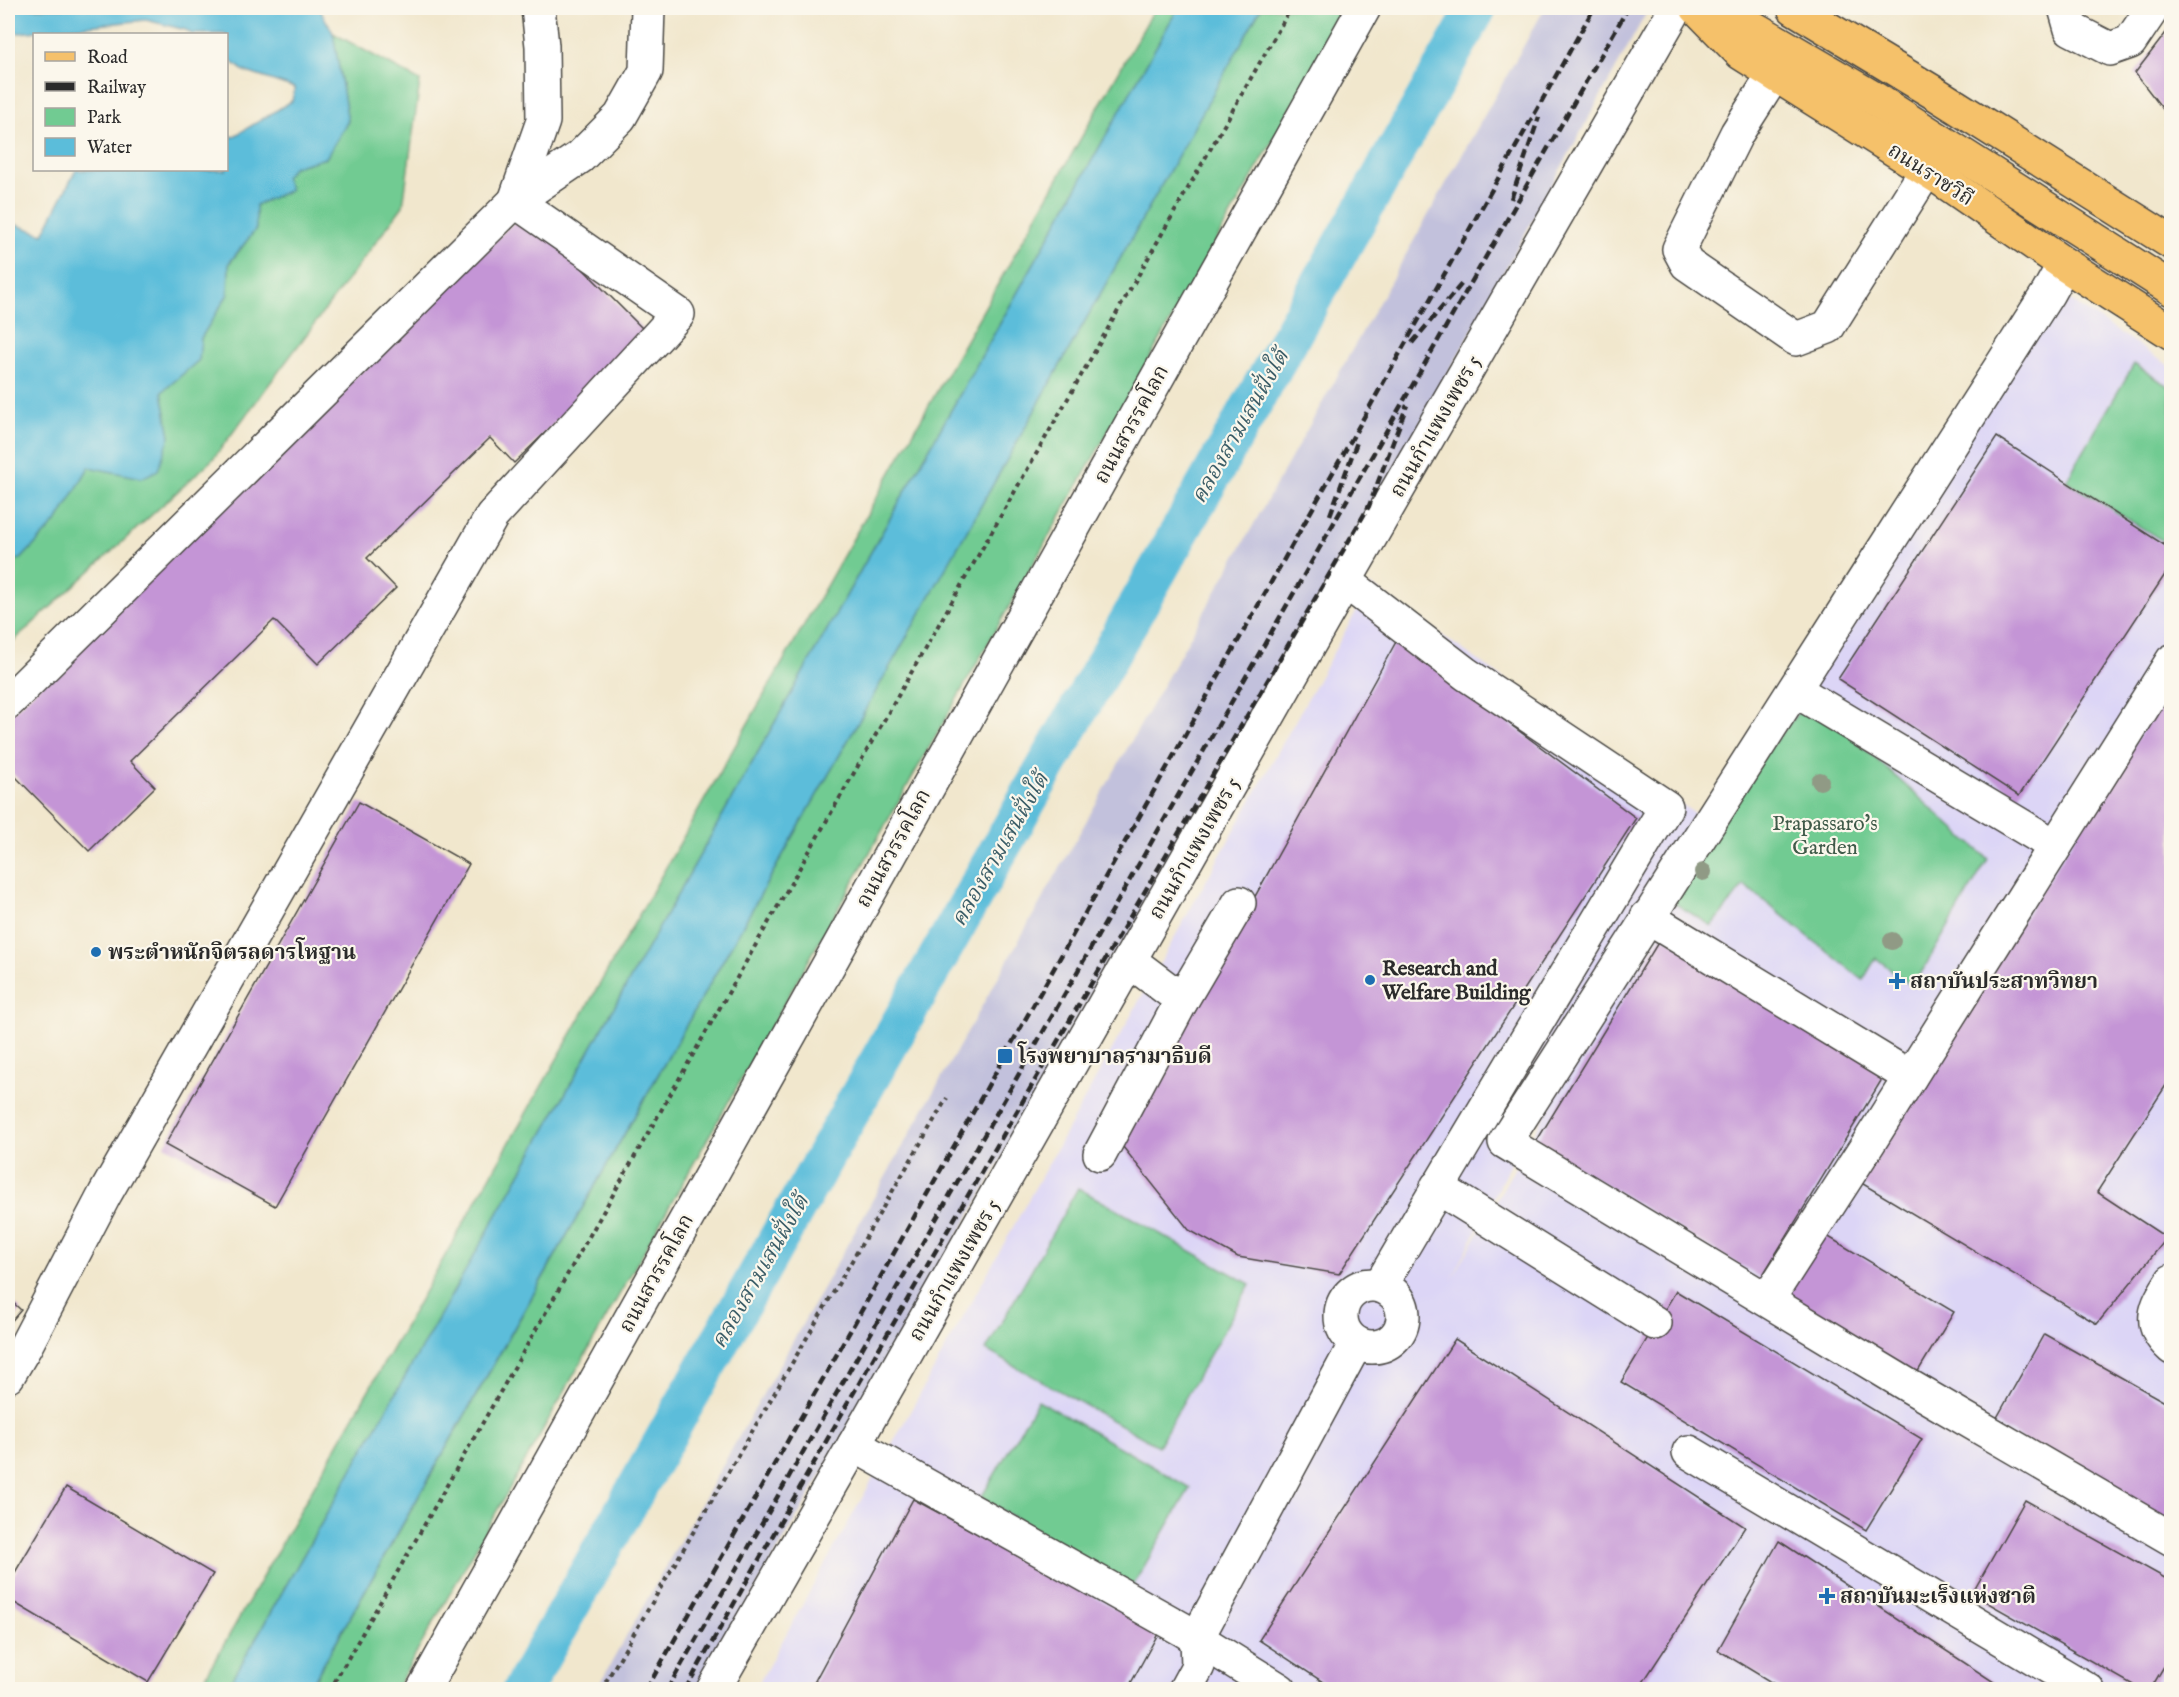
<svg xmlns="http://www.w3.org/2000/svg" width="2179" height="1697" font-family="'IM FELL English','Noto Serif Thai',serif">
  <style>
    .built { fill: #dcd5f6; fill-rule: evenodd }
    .industrial { fill: #c2c1dc }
    .green { fill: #71cb92; stroke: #4e7b5e; stroke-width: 1.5 }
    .water { fill: #5bbdda; stroke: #437482; stroke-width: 1.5 }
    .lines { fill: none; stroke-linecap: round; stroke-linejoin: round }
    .canal { stroke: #5bbdda; stroke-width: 40 }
    .building { fill: #c495d6 }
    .minor-casing { stroke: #494743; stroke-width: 36 }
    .major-casing { stroke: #494743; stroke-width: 36 }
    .path { stroke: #494743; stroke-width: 4; stroke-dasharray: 4.5 4.5; stroke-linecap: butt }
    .minor { stroke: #fff; stroke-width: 33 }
    .major { stroke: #f5c16b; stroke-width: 33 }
    .rail { stroke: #2b2b2b; stroke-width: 4.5; stroke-dasharray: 9 4.5; stroke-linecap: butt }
    .tree { fill: #909a85 }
    .poi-dot { fill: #1f6fb2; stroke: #fbf7ec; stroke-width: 2 }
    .labels { text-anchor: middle; stroke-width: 4.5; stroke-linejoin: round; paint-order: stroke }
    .street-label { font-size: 21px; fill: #2b2b2b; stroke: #fbf7ec }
    .park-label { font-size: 21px; fill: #405b4a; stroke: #fbf7ec }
    .poi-label { font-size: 21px; font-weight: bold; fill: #2b2b2b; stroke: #fbf7ec; text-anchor: start }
    .water-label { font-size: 22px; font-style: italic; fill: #3c5e68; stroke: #fbf7ec }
  </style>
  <rect width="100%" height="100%" fill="#fbf7ec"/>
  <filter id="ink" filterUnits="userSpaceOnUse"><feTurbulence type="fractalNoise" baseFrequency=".0167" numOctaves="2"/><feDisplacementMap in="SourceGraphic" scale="12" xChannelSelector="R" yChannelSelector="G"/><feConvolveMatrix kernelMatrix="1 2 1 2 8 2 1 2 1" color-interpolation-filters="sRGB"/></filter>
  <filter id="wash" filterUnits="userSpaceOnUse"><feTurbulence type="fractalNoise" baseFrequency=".008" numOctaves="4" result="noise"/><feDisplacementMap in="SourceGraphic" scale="24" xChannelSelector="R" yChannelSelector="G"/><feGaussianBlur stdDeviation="1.35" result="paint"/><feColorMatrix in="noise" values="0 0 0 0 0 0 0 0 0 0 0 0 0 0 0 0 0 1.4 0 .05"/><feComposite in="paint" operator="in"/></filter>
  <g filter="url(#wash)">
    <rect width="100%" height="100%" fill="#f1e7cd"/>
    <path class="built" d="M2058 292 2171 367V1689L755 1690 1371 585 1712 826ZM1635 959 1533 1135 1451 1281 1526 1134Z"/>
    <polygon class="industrial" points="1545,8 1649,8 1382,494 699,1689 596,1690"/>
    <g class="green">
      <polygon points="1155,8 1178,8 467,1268 227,1689 198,1690"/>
      <polygon points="1261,8 1348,8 396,1689 309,1690 968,529"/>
      <polygon points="333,33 420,81 403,206 213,459 8,646 8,561 21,559 58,520 89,467 142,478 170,436 162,392 199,360 201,338 228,294 229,264 256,229 256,205 290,190 285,177 293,167 326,158 348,121"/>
      <polygon points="2134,364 2171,388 2171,546 2066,481"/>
      <polygon points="1809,699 1988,859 1913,987 1876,958 1863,980 1744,885 1712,926 1654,891"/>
      <polygon points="1078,1188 1250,1284 1158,1446 986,1350"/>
      <polygon points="1038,1400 1190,1488 1132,1587 981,1498"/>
    </g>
    <g class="water">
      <polygon points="8,8 319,8 333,33 348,121 326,158 293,167 285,177 290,190 256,205 256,229 229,263 228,294 201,338 199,360 162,392 170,436 158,470 142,478 89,467 58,520 21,559 8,561 8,222 43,234 76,170 226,170 227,135 233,137 292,101 295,88 244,71 227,58 226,34 192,34 186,30 146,20 18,33 8,31"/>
      <polygon points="1178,8 1261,8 968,529 309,1689 227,1689 467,1268"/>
    </g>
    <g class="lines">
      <polyline class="canal" points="522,1690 1477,8"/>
    </g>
    <g id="blocks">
      <g class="building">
        <polygon points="2172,25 2172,121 2135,73"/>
        <polygon points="525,211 647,333 514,463 490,438 367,558 396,588 318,664 274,620 130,761 155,787 89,851 8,769 8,717"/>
        <polygon points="1997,437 2172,550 2172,564 2019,796 1838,679"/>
        <polygon points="1397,640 1636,818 1339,1274 1238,1257 1189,1230 1119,1142"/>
        <polygon points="2172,684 2172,1076 2097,1192 2167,1238 2097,1324 1858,1181"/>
        <polygon points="359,802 469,864 275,1206 165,1145"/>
        <polygon points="1662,936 1887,1071 1761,1278 1536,1142"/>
        <polygon points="1822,1233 1954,1312 1911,1383 1779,1305"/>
        <polygon points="1676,1291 1922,1439 1866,1530 1621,1382"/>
        <polygon points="8,1298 21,1310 8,1325"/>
        <polygon points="2044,1334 2172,1406 2172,1516 2169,1522 1994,1423"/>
        <polygon points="1455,1339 1745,1527 1638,1690 1335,1690 1259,1640"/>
        <polygon points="66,1487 213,1574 148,1682 8,1599 8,1584"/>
        <polygon points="913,1499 1159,1632 1127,1690 810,1690"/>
        <polygon points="2025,1500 2172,1582 2172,1653 2150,1690 2142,1690 1972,1594"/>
        <polygon points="1779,1541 2006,1690 1784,1690 1718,1650"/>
        <polygon points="2172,1672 2172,1690 2160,1690"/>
      </g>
    </g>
  </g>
  <g filter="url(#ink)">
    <use href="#blocks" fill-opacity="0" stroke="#494743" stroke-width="1.5"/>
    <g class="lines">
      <g class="minor-casing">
        <g id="minor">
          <polyline points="2065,8 2071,29 2110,49 2130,42 2153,8"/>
          <polyline points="1775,73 1737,133 1679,249 1687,264 1796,339 1828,327 1926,171"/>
          <polyline points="515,201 543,121 542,46 538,8"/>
          <path d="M2064 264 2048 293C1867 576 1685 858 1505 1142L1909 1386 2172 1539"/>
          <path d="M1345 581 1466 674 1666 807C1571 967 1474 1125 1380 1286"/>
          <polyline points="1795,690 2055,846"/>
          <polyline points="8,702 515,201 580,157 620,117 646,71 648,8"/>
          <polyline points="1647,917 1910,1077"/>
          <polyline points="1130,961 1182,1000 1239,903"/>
          <polyline points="1100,1154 1182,1000"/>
          <polyline points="1437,1187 1655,1323"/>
          <path d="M2172 1281C2155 1307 2146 1325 2172 1348"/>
          <circle cx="1372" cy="1316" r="31"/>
          <polyline points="1768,1299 1868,1144 2172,661"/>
          <polyline points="8,1376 25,1347 105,1194 492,516 678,314 515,201"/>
          <polyline points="854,1445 1182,1629 1280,1690"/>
          <polyline points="1689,1452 2088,1690"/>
          <polyline points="423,1690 1364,8"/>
          <polyline points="713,1690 854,1445 1345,581 1676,8"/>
          <polyline points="1185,1690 1198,1666 1197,1638 1356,1343"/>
        </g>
      </g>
      <g class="major-casing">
        <g id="major">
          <polyline points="1697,8 1741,53 1938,177 2064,264 2172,333"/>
          <polyline points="1794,8 1933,92 2172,243"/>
          <polyline points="1710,20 1752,27 1875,99 2172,289"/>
        </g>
      </g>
      <g class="path">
        <polyline points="1334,1312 1345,1296"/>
        <polyline points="330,1690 1291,8"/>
        <polyline points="601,1690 947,1098"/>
      </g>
      <use href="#minor" class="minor"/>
      <use href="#major" class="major"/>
      <g class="rail">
        <polyline points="1511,199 1539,117"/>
        <polyline points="1412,343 1464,281"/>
        <polyline points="1330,515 1357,442"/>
        <polyline points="646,1690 845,1340 1594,8"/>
        <polyline points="667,1690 1628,8"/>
        <polyline points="685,1690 874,1357 1369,506 1407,405"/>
      </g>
    </g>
    <g class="tree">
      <circle cx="1820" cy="781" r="9"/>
      <circle cx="1703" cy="872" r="9"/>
      <circle cx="1892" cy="941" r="9"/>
    </g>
  </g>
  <g class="poi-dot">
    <circle cx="96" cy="952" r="6"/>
    <circle cx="1370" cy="980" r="6"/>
    <path d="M1894 972h6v6h6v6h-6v6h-6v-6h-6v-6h6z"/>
    <rect x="997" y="1048" width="16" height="16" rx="3"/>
    <path d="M1824 1587h6v6h6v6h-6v6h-6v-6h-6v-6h6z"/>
  </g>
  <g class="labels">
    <g class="street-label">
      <text transform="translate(1931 174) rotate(33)" y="7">ถนนราชวิถี</text>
      <text transform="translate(1131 424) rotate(-61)" y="7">ถนนสวรรคโลก</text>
      <text transform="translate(1435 426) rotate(-60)" y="7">ถนนกำแพงเพชร 5</text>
      <text transform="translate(893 848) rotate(-61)" y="7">ถนนสวรรคโลก</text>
      <text transform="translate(1194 848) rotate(-60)" y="7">ถนนกำแพงเพชร 5</text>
      <text transform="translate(954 1270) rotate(-60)" y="7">ถนนกำแพงเพชร 5</text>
      <text transform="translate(656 1273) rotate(-61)" y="7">ถนนสวรรคโลก</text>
    </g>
    <g class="park-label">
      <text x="1825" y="830">Prapassaro's<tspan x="1825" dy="24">Garden</tspan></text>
    </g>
    <g class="poi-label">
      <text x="108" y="959">พระตำหนักจิตรลดารโหฐาน</text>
      <text x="1382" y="975">Research and<tspan x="1382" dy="24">Welfare Building</tspan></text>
      <text x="1910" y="988">สถาบันประสาทวิทยา</text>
      <text x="1018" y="1063">โรงพยาบาลรามาธิบดี</text>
      <text x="1840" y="1603">สถาบันมะเร็งแห่งชาติ</text>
    </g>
    <g class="water-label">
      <text transform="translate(1239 426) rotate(-60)" y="8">คลองสามเสนฝั่งใต้</text>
      <text transform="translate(999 849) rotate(-60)" y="8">คลองสามเสนฝั่งใต้</text>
      <text transform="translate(759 1271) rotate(-60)" y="8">คลองสามเสนฝั่งใต้</text>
    </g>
  </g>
  <rect width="2179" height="1697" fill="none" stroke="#fbf7ec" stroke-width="30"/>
  <rect x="33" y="33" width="195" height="138" fill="#fbf7ec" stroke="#a8a59f" stroke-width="1.5"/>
  <rect x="45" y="52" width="30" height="9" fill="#f5c16b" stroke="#a8a59f" stroke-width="1.5"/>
  <text x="87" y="63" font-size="18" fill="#2b2b2b">Road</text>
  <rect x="45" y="82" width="30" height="9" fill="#2b2b2b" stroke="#a8a59f" stroke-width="1.5"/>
  <text x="87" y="93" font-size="18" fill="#2b2b2b">Railway</text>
  <rect x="45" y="108" width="30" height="18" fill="#71cb92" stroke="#a8a59f" stroke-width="1.5"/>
  <text x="87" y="123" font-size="18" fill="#2b2b2b">Park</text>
  <rect x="45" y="138" width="30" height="18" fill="#5bbdda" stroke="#a8a59f" stroke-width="1.5"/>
  <text x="87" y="153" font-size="18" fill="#2b2b2b">Water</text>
</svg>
